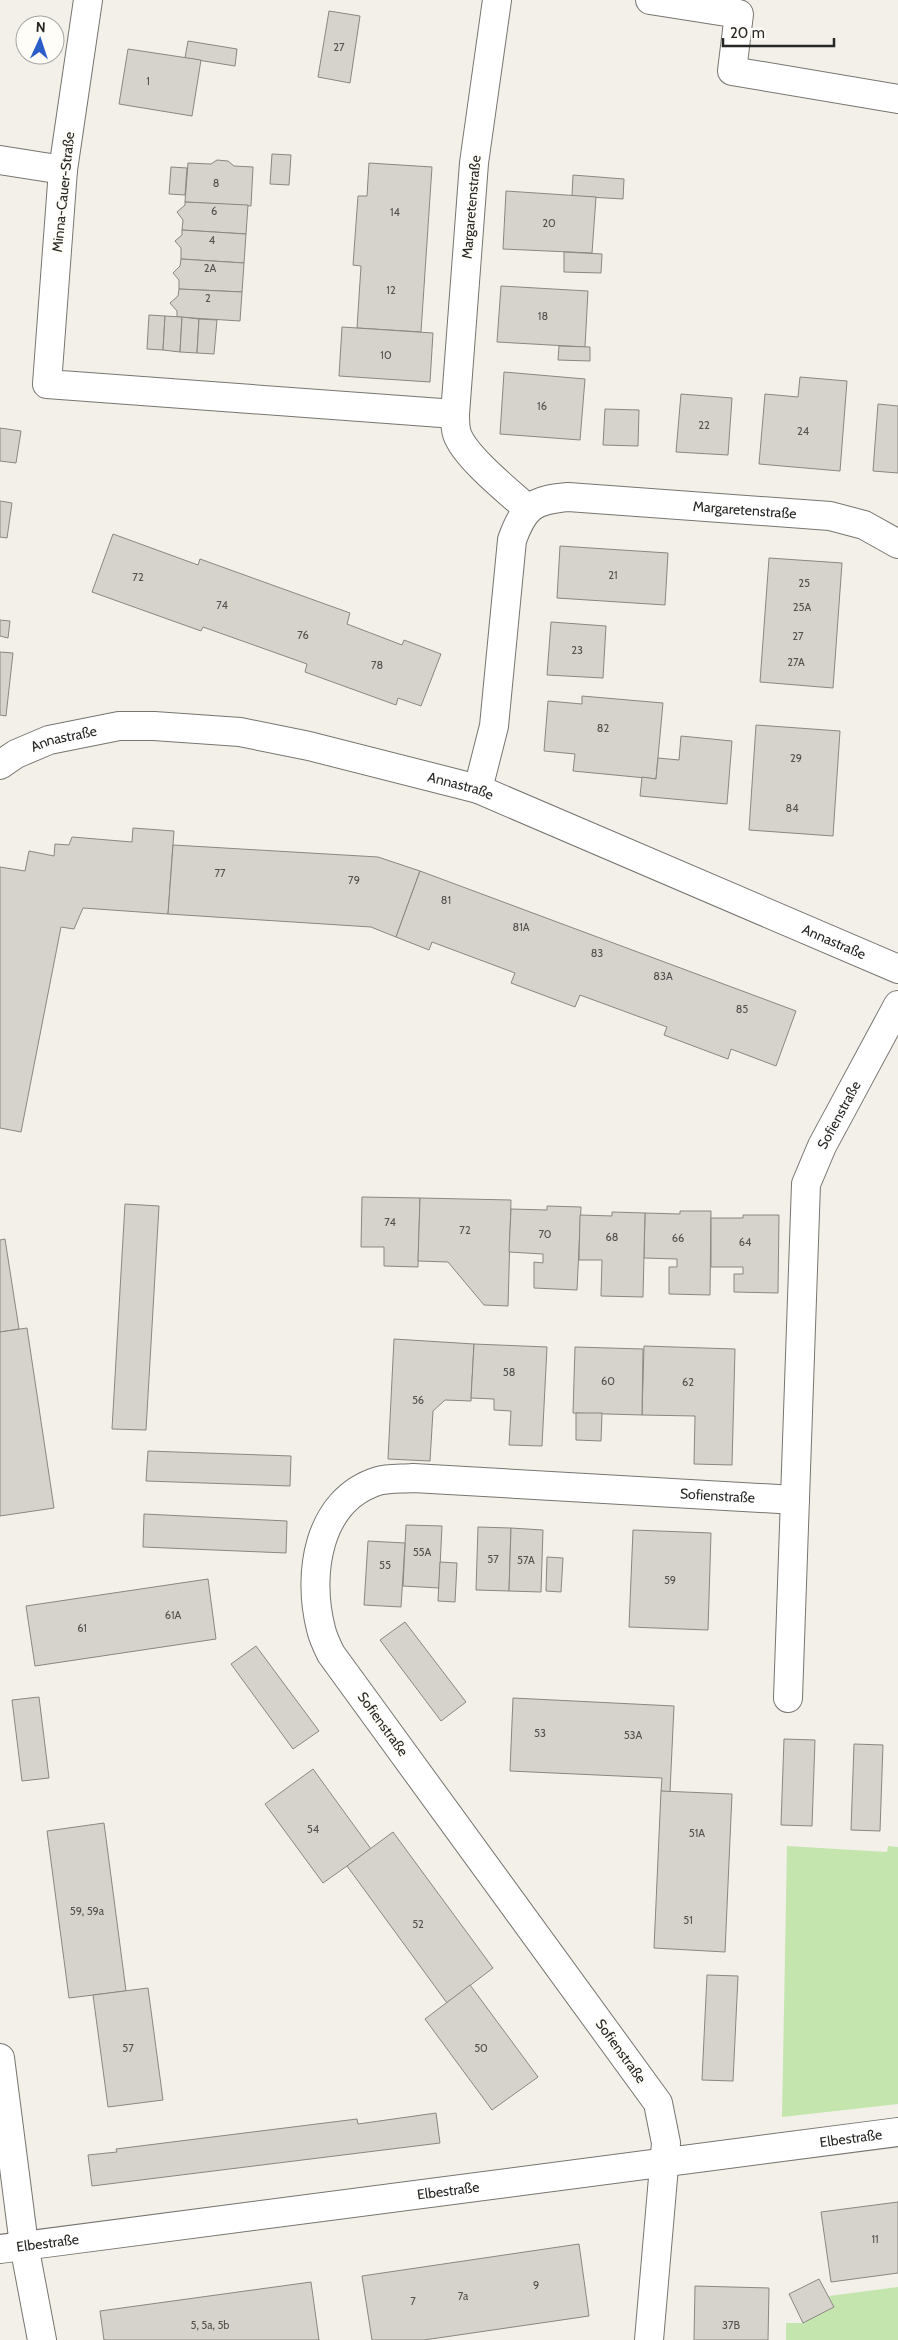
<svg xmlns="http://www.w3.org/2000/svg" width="898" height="2340" font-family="Cabin,sans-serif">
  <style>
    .green { fill: #c4e6ae }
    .building { fill: #d6d3cd; stroke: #8a8781 }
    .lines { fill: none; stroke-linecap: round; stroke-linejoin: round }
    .street-casing { stroke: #77756f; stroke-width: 30 }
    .street { stroke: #fff; stroke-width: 28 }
    .labels { text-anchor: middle; stroke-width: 4.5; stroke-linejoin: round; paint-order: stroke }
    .number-label { font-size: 11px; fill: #53524e }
    .street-label { font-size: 14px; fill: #272724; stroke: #fffdf8 }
  </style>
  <rect width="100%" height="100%" fill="#f2f0e9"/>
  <g class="green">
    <polygon points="787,1846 887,1852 888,1846 898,1847 898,2104 782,2117"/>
    <polygon points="898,2287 898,2340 786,2340 786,2323 803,2323 834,2307 829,2296"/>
  </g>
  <g class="building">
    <polygon points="329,11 360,16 350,83 318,77"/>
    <polygon points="188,41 237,49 235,66 185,58"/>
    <polygon points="128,49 201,60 192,116 119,104"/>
    <polygon points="272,154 291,155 289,185 270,184"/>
    <polygon points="217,160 228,161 234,166 253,167 251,206 185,202 188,163 211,164"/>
    <polygon points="369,163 432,167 421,332 357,328 361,266 353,265 358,196 367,196"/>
    <polygon points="171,167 187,168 185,195 169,194"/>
    <polygon points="573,175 624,179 623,199 572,196"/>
    <polygon points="506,191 596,197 592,253 503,249"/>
    <polygon points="185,202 248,205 246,234 182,230 183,220 177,212 185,205"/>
    <polygon points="182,230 246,234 244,263 181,259 181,248 175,241 182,235"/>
    <polygon points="564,252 602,254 601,273 564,272"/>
    <polygon points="181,259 244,263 242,292 179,289 179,280 173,273 180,266"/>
    <polygon points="501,286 588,291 585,347 497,342"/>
    <polygon points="179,289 242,292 240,321 177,317 177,311 170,303 178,296"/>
    <polygon points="149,315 165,316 163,350 147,349"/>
    <polygon points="165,316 182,317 180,352 163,350"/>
    <polygon points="182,317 199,319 197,353 180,352"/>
    <polygon points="199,319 217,320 214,354 197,353"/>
    <polygon points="342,327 433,333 430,382 339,376"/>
    <polygon points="559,346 590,347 590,361 558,360"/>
    <polygon points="504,372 585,379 580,440 500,434"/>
    <polygon points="800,377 847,381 840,471 759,464 765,394 798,397"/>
    <polygon points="681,394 732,398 728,455 676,452"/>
    <polygon points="878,404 898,406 898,473 873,471"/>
    <polygon points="605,409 639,410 638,446 603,445"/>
    <polygon points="0,428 21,431 16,463 0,461"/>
    <polygon points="0,501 12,503 7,538 0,537"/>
    <polygon points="113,534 198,565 200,559 350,613 347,624 402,645 404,640 441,654 421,706 398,698 396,705 305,672 307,664 203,627 201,631 92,592"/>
    <polygon points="560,546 668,553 665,605 557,598"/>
    <polygon points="769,558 842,563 833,688 760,682"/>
    <polygon points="0,620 10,621 8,638 0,636"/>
    <polygon points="551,622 606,626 603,678 547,675"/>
    <polygon points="0,652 13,653 6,716 0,715"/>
    <polygon points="582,696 663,703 656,779 573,771 575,754 544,751 548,701 582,704"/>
    <polygon points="756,725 840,731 833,836 749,830"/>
    <polygon points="681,736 732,741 727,804 640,796 642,777 656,779 658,758 679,760"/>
    <polygon points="133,828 174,831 168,914 83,908 74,929 61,927 21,1132 0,1128 0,867 25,871 29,851 54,856 55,844 69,845 72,837 132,842"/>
    <polygon points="173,845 378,857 420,871 396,937 371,927 168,914"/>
    <polygon points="420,871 796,1011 776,1066 731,1049 728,1059 664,1035 667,1027 580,995 575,1007 511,983 515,973 432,942 429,950 396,937"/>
    <polygon points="362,1197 420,1198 418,1267 384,1266 384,1247 361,1247"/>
    <polygon points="420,1198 511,1200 508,1306 484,1305 448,1262 418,1261"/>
    <polygon points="125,1204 159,1206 146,1430 112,1429"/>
    <polygon points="547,1206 581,1207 577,1290 534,1288 534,1262 543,1263 543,1254 509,1252 511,1209 547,1210"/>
    <polygon points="680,1211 711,1211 710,1295 669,1294 669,1267 677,1267 677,1259 644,1258 645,1213 680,1214"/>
    <polygon points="612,1212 645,1213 643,1297 601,1296 602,1260 579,1260 580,1215 612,1216"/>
    <polygon points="743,1215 779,1215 778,1293 734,1292 734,1274 743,1274 743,1267 711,1267 711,1218 743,1218"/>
    <polygon points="5,1239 19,1329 0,1332 0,1240"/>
    <polygon points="27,1328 54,1508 0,1516 0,1332"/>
    <polygon points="394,1339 474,1344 471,1401 445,1400 433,1411 430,1461 388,1459"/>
    <polygon points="474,1344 547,1347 542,1446 509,1445 511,1411 494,1410 494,1399 471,1398"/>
    <polygon points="644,1346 735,1349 732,1465 694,1464 695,1416 642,1415"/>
    <polygon points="575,1347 643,1349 642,1415 573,1413"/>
    <polygon points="576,1413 602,1413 601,1441 576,1440"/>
    <polygon points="148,1451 291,1456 290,1486 146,1481"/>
    <polygon points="144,1514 287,1521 286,1553 143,1547"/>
    <polygon points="406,1525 442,1526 439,1588 403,1586"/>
    <polygon points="478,1527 511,1528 509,1591 476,1590"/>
    <polygon points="511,1528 543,1530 541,1592 509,1591"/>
    <polygon points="633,1530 711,1533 708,1630 629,1627"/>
    <polygon points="368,1541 405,1543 401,1607 364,1605"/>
    <polygon points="547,1557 563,1558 561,1592 546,1591"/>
    <polygon points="440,1562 457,1563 455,1602 438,1601"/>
    <polygon points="208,1579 216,1639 35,1666 26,1606"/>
    <polygon points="405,1622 466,1702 441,1721 380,1640"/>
    <polygon points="256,1646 319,1731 293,1749 231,1664"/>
    <polygon points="39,1697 49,1778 22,1781 12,1700"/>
    <polygon points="513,1698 674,1706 670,1792 661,1791 662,1778 510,1771"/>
    <polygon points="784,1739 815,1740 812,1826 781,1825"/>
    <polygon points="854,1744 883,1745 880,1831 851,1830"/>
    <polygon points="313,1769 371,1849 323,1883 265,1804"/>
    <polygon points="661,1791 732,1794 725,1952 654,1948"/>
    <polygon points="104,1823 126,1991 69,1998 47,1831"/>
    <polygon points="393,1832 493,1968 447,2003 347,1866"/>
    <polygon points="707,1975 738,1976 733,2081 702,2080"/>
    <polygon points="470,1985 538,2077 492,2110 425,2019"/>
    <polygon points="148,1988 163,2100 108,2107 93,1995"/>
    <polygon points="436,2113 440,2143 92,2186 88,2155 117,2152 116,2149 357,2119 358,2124"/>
    <polygon points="898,2202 898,2273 831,2282 821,2212"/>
    <polygon points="579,2244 589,2316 424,2340 372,2340 362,2276"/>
    <polygon points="819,2279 834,2307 803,2323 789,2294"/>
    <polygon points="311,2282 319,2340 104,2340 100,2311"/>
    <polygon points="695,2286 769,2288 768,2340 694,2340"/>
  </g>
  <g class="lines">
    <g class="street-casing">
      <g id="street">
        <polyline points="88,0 63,170 47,384 455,414"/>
        <path d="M497 0 474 163 455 414C455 421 455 428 457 434 465 457 509 492 528 509"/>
        <polyline points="650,0 739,14 732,71 898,99"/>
        <polyline points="0,160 63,170"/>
        <path id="s1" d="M0 765 16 754 49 740 119 726H154L240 732 309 746 478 789 898 969"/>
        <path id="s2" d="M478 789 494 726 512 540C524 507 533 500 568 497L830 516 864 525 898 544"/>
        <path id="s3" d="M788 1698 806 1184 822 1146 898 1005"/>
        <polyline points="0,2058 24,2245 42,2340"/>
        <path id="s4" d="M0 2249 898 2132"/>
        <path id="s5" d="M649 2340 666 2143 658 2103 331 1654C327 1646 323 1638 321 1629 307 1575 317 1500 378 1481 388 1478 402 1479 413 1478L795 1500"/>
      </g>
    </g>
    <use href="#street" class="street"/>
  </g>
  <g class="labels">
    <g class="number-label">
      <text x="339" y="51">27</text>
      <text x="148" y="85">1</text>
      <text x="216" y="187">8</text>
      <text x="214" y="215">6</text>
      <text x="395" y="216">14</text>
      <text x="549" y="227">20</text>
      <text x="212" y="244">4</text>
      <text x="210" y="272">2A</text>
      <text x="391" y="294">12</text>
      <text x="208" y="302">2</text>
      <text x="543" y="320">18</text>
      <text x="386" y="359">10</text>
      <text x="542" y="410">16</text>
      <text x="704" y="429">22</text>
      <text x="803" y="435">24</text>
      <text x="613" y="579">21</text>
      <text x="138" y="581">72</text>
      <text x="804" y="587">25</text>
      <text x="222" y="609">74</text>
      <text x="802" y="611">25A</text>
      <text x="303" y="639">76</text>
      <text x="798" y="640">27</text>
      <text x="577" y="654">23</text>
      <text x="796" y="666">27A</text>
      <text x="377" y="669">78</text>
      <text x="603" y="732">82</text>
      <text x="796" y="762">29</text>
      <text x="792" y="812">84</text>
      <text x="220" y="877">77</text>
      <text x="354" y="884">79</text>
      <text x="446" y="904">81</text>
      <text x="521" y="931">81A</text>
      <text x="597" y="957">83</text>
      <text x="663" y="980">83A</text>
      <text x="742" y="1013">85</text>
      <text x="390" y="1226">74</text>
      <text x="465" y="1234">72</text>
      <text x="545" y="1238">70</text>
      <text x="612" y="1241">68</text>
      <text x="678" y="1242">66</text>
      <text x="745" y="1246">64</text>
      <text x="509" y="1376">58</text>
      <text x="608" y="1385">60</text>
      <text x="688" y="1386">62</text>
      <text x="418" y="1404">56</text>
      <text x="422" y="1556">55A</text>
      <text x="493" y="1563">57</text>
      <text x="526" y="1564">57A</text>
      <text x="385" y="1569">55</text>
      <text x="670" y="1584">59</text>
      <text x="173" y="1619">61A</text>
      <text x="82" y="1632">61</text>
      <text x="540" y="1737">53</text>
      <text x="633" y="1739">53A</text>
      <text x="313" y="1833">54</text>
      <text x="697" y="1837">51A</text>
      <text x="87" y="1915">59, 59a</text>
      <text x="688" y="1924">51</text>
      <text x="418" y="1928">52</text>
      <text x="128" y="2052">57</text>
      <text x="481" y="2052">50</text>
      <text x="875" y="2243">11</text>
      <text x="536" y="2289">9</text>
      <text x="463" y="2300">7a</text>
      <text x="413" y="2305">7</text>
      <text x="210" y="2329">5, 5a, 5b</text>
      <text x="731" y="2329">37B</text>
    </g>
    <g class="street-label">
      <text transform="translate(63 192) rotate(-84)" y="5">Minna-Cauer-Straße</text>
      <text transform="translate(471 207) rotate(-85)" y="5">Margaretenstraße</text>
      <text dy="5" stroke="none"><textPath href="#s2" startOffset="506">Margaretenstraße</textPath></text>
      <text dy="5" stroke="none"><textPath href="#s1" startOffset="70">Annastraße</textPath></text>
      <text dy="5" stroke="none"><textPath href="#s1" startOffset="475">Annastraße</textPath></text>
      <text dy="5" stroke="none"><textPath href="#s1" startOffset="880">Annastraße</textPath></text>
      <text dy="5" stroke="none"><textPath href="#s3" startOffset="591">Sofienstraße</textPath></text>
      <text dy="5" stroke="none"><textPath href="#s5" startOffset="1336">Sofienstraße</textPath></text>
      <text transform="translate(383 1724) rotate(54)" y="5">Sofienstraße</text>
      <text transform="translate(621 2051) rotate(54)" y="5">Sofienstraße</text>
      <text dy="5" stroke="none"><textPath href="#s4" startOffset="858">Elbestraße</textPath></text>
      <text dy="5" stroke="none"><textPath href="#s4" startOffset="452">Elbestraße</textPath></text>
      <text dy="5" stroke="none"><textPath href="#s4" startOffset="48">Elbestraße</textPath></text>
    </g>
  </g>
  <g transform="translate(40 40) rotate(3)"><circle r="24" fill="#fffdf8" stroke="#a9a7a3"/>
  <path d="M0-4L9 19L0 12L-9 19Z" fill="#2a5cca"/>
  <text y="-8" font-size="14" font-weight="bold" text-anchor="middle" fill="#272724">N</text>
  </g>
  <path d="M723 38v8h111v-8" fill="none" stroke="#272724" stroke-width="2.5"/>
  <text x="730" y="38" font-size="15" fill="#272724" stroke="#fffdf8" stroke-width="4" paint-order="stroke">20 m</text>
</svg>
